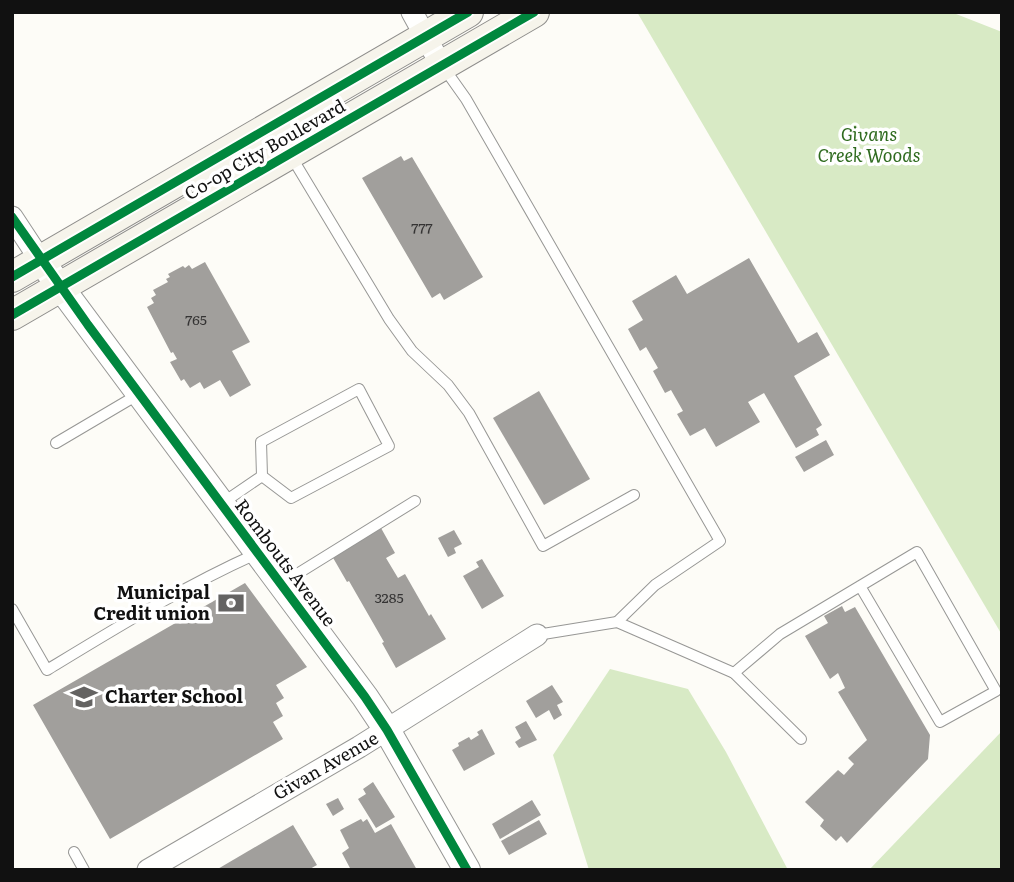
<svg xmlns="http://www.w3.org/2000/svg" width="1014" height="882" font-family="Literata,serif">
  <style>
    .forest { fill: #d8eac5 }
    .building { fill: #a19f9c }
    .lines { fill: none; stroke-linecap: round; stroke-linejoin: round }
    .service-casing { stroke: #979795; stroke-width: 12 }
    .minor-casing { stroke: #979795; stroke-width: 23 }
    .tertiary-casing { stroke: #979795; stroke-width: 28 }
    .secondary-casing { stroke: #8e8d8b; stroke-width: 32 }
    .service { stroke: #fffffe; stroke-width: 10 }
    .minor { stroke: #fffffe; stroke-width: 21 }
    .tertiary { stroke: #fffffe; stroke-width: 26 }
    .secondary { stroke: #f6f4eb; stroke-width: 30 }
    .cycleway-casing { stroke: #fff; stroke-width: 13 }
    .cycleway { stroke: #00873e; stroke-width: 9 }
    .labels { text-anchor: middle; stroke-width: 7; stroke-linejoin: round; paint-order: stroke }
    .number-label { font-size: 14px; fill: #353434 }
    .park-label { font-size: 18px; font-style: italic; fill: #2f6b1f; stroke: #fff }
    .street-label { font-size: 18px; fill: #111; stroke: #fff }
    .poi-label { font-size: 18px; font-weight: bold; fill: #111; stroke: #fff; text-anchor: end }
  </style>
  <rect width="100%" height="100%" fill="#fdfcf7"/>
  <g class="forest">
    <polygon points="637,12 951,12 1002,32 1002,635"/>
    <polygon points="610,669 688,689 726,752 788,870 589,870 553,755"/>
    <polygon points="1002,731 1002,870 869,870"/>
  </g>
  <g class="building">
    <polygon points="401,156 404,161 412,157 483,277 444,300 440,293 432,298 362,178"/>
    <polygon points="749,258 798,343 817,332 830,355 794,376 822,425 816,429 819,435 796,448 764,393 748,402 760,422 716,447 705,428 690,436 677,414 683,411 671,390 665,393 653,371 658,368 646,347 640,351 628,329 643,320 632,301 676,275 687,294"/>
    <polygon points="205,262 250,342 232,351 251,385 230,397 220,380 204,389 200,382 190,388 184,379 181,381 170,362 177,359 173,352 171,353 147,307 154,303 151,298 156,295 153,290 168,282 166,279 170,277 168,274 183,266 185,268 189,265 192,269"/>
    <polygon points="539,391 590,479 544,505 493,418"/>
    <polygon points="826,440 834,455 804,472 795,457"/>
    <polygon points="381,528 395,553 386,558 398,578 405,574 429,616 431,614 446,639 396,668 382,643 384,642 349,581 347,582 332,556"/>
    <polygon points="454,530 462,544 454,548 456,553 448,557 438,538"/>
    <polygon points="482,559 504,596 482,609 463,576 479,567 476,562"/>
    <polygon points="245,583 307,667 276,685 284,698 276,703 283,716 273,722 283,739 110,839 33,705"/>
    <polygon points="842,606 845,612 855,607 930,735 928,759 847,843 841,836 836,841 820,826 824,820 805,802 838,770 844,775 854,764 848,758 867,740 838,692 845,688 838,673 830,679 805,636 828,623 824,616"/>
    <polygon points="552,685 563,702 557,705 562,715 554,720 549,710 536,718 526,701"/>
    <polygon points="526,721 537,740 519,748 515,742 521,738 515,727"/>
    <polygon points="482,729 495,754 464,771 452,750 459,746 458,743 469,737 471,740 479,735 477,732"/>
    <polygon points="373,782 395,817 376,828 358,799 366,794 363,789"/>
    <polygon points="338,798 344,809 333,816 326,804"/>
    <polygon points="532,800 541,815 500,839 492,824"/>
    <polygon points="361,819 363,822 367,819 375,833 391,824 417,870 351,870 342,853 349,848 340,830"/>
    <polygon points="539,820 547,834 509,855 501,841"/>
    <polygon points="293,825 317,865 308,870 216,870"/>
  </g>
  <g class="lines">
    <g class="service-casing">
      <g id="service">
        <polyline points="444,68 466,99 720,541 655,585 617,622"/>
        <polyline points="291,156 389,319 412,351 448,385 469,413 543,546 634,495"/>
        <polygon points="359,389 389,446 291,498 262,476 261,442"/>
        <polyline points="56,443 139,394"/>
        <polyline points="221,504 262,476"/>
        <polyline points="281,584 415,501"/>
        <path d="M12 609 47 670C116 628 184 586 258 553"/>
        <polyline points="537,635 617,622 734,673 801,739"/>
        <polyline points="734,673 780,634 917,552 996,691 940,722 860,586"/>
        <polyline points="74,852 84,870"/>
      </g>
    </g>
    <g class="minor-casing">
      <g id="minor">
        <polyline points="412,12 441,65"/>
        <polyline points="12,217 41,261"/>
        <polyline points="148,870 359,747 537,635"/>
      </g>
    </g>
    <g class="tertiary-casing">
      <polyline id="tertiary" points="41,261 365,697 387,730 467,870"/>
    </g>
    <g class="secondary-casing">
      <g id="secondary">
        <polyline points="12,277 468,12"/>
        <polyline points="12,315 534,12"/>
      </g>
    </g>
    <use href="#service" class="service"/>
    <use href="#minor" class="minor"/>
    <use href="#tertiary" class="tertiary"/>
    <use href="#secondary" class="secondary"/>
    <g class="cycleway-casing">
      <g id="cycleway">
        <polyline points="12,217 88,325 365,697 387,730 467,870"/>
        <polyline points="12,277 468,12"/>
        <polyline points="12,315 534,12"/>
      </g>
    </g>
    <use href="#cycleway" class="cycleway"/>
  </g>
  <defs>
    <g id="bank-bare" transform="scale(2.1)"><path d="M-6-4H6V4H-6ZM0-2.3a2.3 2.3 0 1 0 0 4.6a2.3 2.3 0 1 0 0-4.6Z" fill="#646362" stroke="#fff" stroke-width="2.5" paint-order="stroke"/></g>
    <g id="school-bare" transform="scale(2.1)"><path d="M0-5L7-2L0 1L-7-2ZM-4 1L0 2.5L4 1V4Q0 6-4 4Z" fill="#646362" stroke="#fff" stroke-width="2.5" paint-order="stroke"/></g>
  </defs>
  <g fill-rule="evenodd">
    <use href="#bank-bare" x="231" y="603"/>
    <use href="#school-bare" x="84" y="697"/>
  </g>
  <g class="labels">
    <g class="number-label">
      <text x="422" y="233">777</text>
      <text x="196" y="325">765</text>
      <text x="389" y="603">3285</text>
    </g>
    <g class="park-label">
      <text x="869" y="141">Givans<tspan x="869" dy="21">Creek Woods</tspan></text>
    </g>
    <g class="street-label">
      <text transform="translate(265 150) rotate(-30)" y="6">Co-op City Boulevard</text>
      <text transform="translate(285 563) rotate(53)" y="6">Rombouts Avenue</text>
      <text transform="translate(326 766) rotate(-30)" y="6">Givan Avenue</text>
    </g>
    <g class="poi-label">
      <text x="210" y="599">Municipal<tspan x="210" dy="21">Credit union</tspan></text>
      <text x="105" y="703" text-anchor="start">Charter School</text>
    </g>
  </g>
  <rect width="1014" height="882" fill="none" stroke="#111111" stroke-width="28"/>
</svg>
